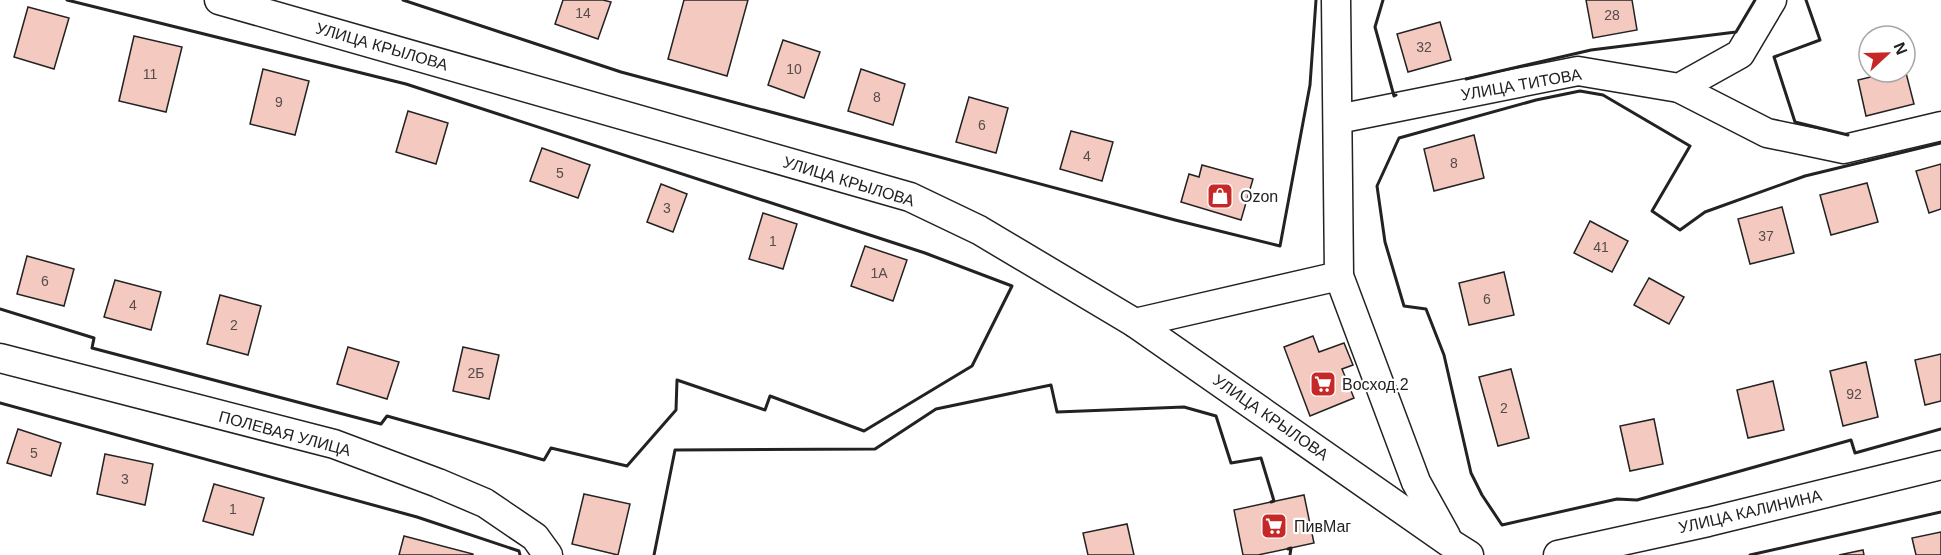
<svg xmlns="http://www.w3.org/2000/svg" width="1941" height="555" font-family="Helvetica,sans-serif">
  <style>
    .building { fill: #f3c9c0; stroke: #222; stroke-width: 1.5 }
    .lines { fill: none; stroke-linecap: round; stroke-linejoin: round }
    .minor-casing { stroke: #222; stroke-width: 31 }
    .minor { stroke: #fff; stroke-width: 28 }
    .wall { stroke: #222; stroke-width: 3 }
    .labels { text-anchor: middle; stroke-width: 4.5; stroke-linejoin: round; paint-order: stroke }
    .number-label { font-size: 14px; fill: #564c4a }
    .street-label { font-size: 16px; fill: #222; stroke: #fff }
    .poi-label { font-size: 16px; fill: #222; stroke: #fff; text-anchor: start }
  </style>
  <rect width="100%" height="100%" fill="#fff"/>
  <g class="building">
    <polygon points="563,0 603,0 611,2 598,39 555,24"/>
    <polygon points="684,0 748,0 727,76 668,59"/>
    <polygon points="1586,0 1632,0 1637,30 1593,38"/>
    <polygon points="28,7 69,18 54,69 14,57"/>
    <polygon points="1440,22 1451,60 1408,72 1397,34"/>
    <polygon points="134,36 182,47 166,112 119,101"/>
    <polygon points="783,40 820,52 804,98 768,85"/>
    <polygon points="263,69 309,81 295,135 250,124"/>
    <polygon points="861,69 905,84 893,125 848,111"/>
    <polygon points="1905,69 1914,104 1866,116 1858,80 1891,72 1905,72"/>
    <polygon points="969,97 1008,108 996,153 956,142"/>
    <polygon points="408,111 448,123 436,164 396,152"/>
    <polygon points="1071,131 1113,142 1102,181 1060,169"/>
    <polygon points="1474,135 1484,178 1434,191 1424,149"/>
    <polygon points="542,148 590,165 578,198 530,181"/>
    <polygon points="1941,164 1941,209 1929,213 1916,171"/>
    <polygon points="1202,165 1253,179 1241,220 1181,202 1189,174 1199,177"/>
    <polygon points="1867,183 1878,222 1831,235 1820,195"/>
    <polygon points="661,184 687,194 673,232 647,222"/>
    <polygon points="1782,207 1794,253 1750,264 1738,219"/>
    <polygon points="763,213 797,224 783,269 749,259"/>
    <polygon points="1590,221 1628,241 1612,272 1574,253"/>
    <polygon points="865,246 907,260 893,301 851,286"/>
    <polygon points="27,256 74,269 64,306 17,294"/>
    <polygon points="1504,272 1514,315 1469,325 1459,283"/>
    <polygon points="1649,278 1684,297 1669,324 1634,305"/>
    <polygon points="115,280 161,292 151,330 104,317"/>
    <polygon points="220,295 261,306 248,355 207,344"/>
    <polygon points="1313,336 1319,352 1344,343 1353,365 1342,369 1354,398 1310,416 1284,347"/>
    <polygon points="348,347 399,362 387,399 337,384"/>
    <polygon points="463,347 499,355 489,399 453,391"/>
    <polygon points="1941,354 1941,401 1925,405 1915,360"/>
    <polygon points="1866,362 1878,417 1843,426 1830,371"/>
    <polygon points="1511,369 1529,438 1498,446 1479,377"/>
    <polygon points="1773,381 1784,430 1748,438 1737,390"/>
    <polygon points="1654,419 1663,464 1630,471 1620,426"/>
    <polygon points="18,429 61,443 51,476 7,463"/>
    <polygon points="105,454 153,464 145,505 97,494"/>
    <polygon points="214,484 264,498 253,535 203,521"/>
    <polygon points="584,494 630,504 618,555 572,544"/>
    <polygon points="1304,495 1314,543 1258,555 1243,555 1234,510"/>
    <polygon points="1127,524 1134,555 1088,555 1083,533"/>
    <polygon points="1941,532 1941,555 1916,555 1912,538"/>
    <polygon points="404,536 473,554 473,555 399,555"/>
    <polygon points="1863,550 1864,555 1839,555"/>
  </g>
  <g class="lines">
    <g class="minor-casing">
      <g id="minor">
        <polyline points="219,0 910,197 979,230 1135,323 1450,543 1469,555"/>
        <polyline points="1336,0 1339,276 1416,482 1446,536"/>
        <polyline points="1679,88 1767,133 1844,149 1941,126"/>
        <polyline points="1338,119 1578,71 1679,88 1740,54 1772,0"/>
        <polyline points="1135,323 1339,276"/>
        <polyline points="0,358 334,444 438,483 485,503 535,537 548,555"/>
        <polyline points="1558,555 1708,522 1941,465"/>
      </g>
    </g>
    <use href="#minor" class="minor"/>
    <g class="wall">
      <polyline points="403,0 621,72 1175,220 1280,246 1310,85 1316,0"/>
      <polyline points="1383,0 1375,27 1394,96 1396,95"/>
      <polyline points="1806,0 1820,40 1774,57 1795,122 1848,135"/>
      <polyline points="1466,79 1591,50 1736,32 1755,0"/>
      <polyline points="1941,143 1805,176 1705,212 1680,230 1652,211 1690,146 1603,95 1580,91 1536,100 1399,138 1377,186 1385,242 1404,306 1426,309 1444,355 1471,473 1482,495 1502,525 1617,499 1637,500 1851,440 1855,453 1941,429"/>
      <polyline points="0,309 94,338 92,348 381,424 387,416 544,460 551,448 627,466 676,410 677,380 765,410 770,396 864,431 972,366 1012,286 925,253 406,84 67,0"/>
      <polyline points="0,403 417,517 519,551 520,555"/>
      <polyline points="1288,549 1291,548 1290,555"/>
      <polyline points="654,555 675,450 875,449 936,409 1051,385 1057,412 1184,407 1216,416 1231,463 1261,458 1274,501 1271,502"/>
      <polyline points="1750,555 1941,512"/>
    </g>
  </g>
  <defs>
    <g id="shop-square" transform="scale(1.35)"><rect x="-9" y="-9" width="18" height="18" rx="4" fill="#c62828" stroke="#fff"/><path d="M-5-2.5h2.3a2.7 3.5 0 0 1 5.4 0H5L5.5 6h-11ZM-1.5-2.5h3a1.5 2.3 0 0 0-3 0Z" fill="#fff"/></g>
    <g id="supermarket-square" transform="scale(1.35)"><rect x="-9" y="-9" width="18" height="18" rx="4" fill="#c62828" stroke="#fff"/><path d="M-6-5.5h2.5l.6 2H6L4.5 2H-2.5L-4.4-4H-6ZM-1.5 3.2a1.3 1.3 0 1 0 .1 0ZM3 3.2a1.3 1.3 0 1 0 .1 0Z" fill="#fff"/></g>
  </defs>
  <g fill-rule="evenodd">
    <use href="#shop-square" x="1220" y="196"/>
    <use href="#supermarket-square" x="1323" y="384"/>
    <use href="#supermarket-square" x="1274" y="526"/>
  </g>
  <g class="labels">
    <g class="number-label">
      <text x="583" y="18">14</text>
      <text x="1612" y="20">28</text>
      <text x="1424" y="52">32</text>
      <text x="794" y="74">10</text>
      <text x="150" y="79">11</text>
      <text x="877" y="102">8</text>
      <text x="279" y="107">9</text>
      <text x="982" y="130">6</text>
      <text x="1087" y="161">4</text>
      <text x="1454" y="168">8</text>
      <text x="560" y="178">5</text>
      <text x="667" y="213">3</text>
      <text x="1766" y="241">37</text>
      <text x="773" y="246">1</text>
      <text x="1601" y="252">41</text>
      <text x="879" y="278">1А</text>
      <text x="45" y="286">6</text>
      <text x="1487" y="304">6</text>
      <text x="133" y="310">4</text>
      <text x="234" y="330">2</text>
      <text x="476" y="378">2Б</text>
      <text x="1854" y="399">92</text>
      <text x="1504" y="413">2</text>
      <text x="34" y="458">5</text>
      <text x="125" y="484">3</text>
      <text x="233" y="514">1</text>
    </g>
    <g class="street-label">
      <text transform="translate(382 46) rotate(16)" y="6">УЛИЦА КРЫЛОВА</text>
      <text transform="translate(1521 84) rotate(-10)" y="6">УЛИЦА ТИТОВА</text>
      <text transform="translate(849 181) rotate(17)" y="6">УЛИЦА КРЫЛОВА</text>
      <text transform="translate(1271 417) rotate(35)" y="6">УЛИЦА КРЫЛОВА</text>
      <text transform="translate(285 433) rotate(15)" y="6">ПОЛЕВАЯ УЛИЦА</text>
      <text transform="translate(1750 511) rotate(-13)" y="6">УЛИЦА КАЛИНИНА</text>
    </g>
    <g class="poi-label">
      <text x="1240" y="202">Ozon</text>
      <text x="1342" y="390">Восход.2</text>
      <text x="1294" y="532">ПивМаг</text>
    </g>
  </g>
  <g transform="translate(1887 54) rotate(68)"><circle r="28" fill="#ffffff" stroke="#a7a7a7" stroke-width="1.5"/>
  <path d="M0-4.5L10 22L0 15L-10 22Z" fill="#c62828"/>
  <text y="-9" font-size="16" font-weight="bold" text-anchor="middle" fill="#222222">N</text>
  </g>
</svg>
